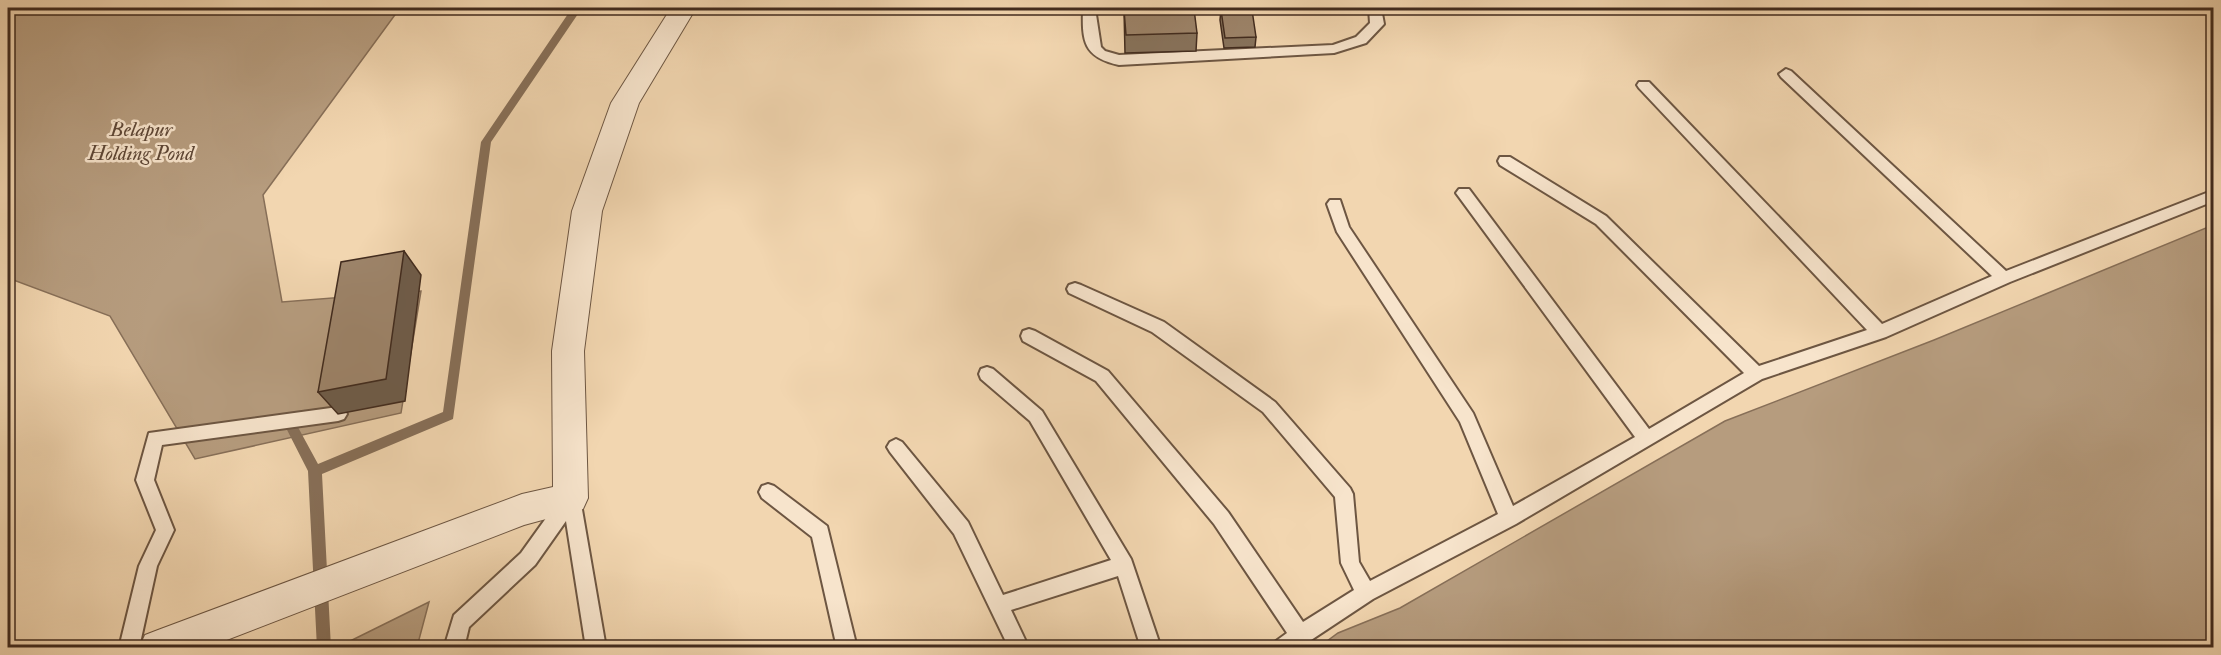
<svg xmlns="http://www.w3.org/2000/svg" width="2221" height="655" font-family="'IM FELL Double Pica',serif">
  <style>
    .water { fill: #b69c7e; stroke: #876f58; stroke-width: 1.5 }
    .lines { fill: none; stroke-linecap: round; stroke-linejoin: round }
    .stream { fill: #876f58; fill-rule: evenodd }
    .service-casing { stroke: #6d5642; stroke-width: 4 }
    .minor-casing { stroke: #6d5642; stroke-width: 2 }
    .service { fill: #f7e4cc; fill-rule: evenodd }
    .minor { fill: #f7e4cc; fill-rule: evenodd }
    .wall { fill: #87725b; stroke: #412b1e; stroke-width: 1.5 }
    .shaded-wall { fill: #6e5c4a; stroke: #412b1e; stroke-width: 1.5 }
    .building { fill: #9d846a; stroke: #412b1e; stroke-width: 1.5 }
    .labels { text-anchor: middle; stroke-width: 5; stroke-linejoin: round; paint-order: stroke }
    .water-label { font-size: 21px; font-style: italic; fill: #5e4736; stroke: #f7e4cc }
  </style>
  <rect width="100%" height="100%" fill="#f2d6b0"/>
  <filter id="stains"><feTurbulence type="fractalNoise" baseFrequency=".00333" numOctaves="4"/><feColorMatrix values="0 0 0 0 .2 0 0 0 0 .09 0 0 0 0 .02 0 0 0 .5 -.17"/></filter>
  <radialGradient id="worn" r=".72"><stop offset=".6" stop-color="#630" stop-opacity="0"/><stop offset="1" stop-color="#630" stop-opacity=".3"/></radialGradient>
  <g class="water">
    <polygon points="8,8 400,8 263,195 282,302 421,291 401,413 195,459 110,316 8,278"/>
    <polygon points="2213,225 2213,647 1319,647 1338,633 1400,608 1725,421 1934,340"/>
    <polygon points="429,602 417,647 338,647"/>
  </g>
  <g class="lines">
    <polygon class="stream" points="572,8 582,8 491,142 453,419 322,474 331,648 317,648 308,471 283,422 285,418 289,417 293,418 318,464 443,412 481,142"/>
    <g class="service-casing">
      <g id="service">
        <path d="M1083 8H1095L1101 47 1105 51 1119 55 1333 45 1356 37 1370 23 1369 8H1381L1384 24 1366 43 1334 53 1119 65C1083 57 1082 41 1083 8Z"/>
        <polygon points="1786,69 1791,71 2006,271 2214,190 2214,201 2010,282 1886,337 1762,379 1516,524 1373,599 1299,648 1273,648 1276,641 1287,633 1214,524 1096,381 1023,341 1021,336 1023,331 1029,329 1035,331 1108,371 1228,512 1303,622 1354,590 1341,563 1335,497 1263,412 1152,332 1069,293 1067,289 1069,285 1075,283 1081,285 1164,322 1275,402 1350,488 1353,494 1359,562 1370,581 1498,514 1460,422 1337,232 1327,204 1330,200 1340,200 1349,227 1473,413 1513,506 1635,437 1459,197 1456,193 1459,189 1469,189 1649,429 1744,373 1596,224 1500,165 1498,161 1500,157 1510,157 1606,216 1759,366 1867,330 1639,88 1637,85 1639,82 1649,82 1882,324 1992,276 1781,77 1779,74"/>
        <polygon points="987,367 993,369 1042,411 1131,559 1161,648 1141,648 1118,576 1011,610 1029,648 1009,648 954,534 890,452 887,447 890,442 896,439 902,442 968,522 1003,595 1111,560 1030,421 981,379 979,374 981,369"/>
        <polygon points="338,407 344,409 347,414 344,419 338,421 162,445 154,480 174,530 157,566 139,648 119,648 139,566 156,530 136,480 149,433"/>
        <polygon points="768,484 774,486 827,526 857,648 837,648 812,537 762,498 759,492 762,486"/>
        <polygon points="571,490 577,492 580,498 606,648 586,648 566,521 535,565 469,627 464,648 444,648 454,615 521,553 564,493"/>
      </g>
    </g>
    <g class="minor-casing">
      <polygon id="minor" points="671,8 696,8 639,103 602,211 584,351 588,498 583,509 524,525 206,648 139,648 145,635 158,630 522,494 553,487 552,351 572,211 611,103"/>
    </g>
    <use href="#service" class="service"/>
    <use href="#minor" class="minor"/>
  </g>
  <g class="wall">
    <polygon points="1124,10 1197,33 1196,51 1125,53"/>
    <polygon points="1221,10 1256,37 1255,47 1224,48 1220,20"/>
  </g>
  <polygon class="shaded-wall" points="404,251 421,275 405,401 338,414 318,392"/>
  <g class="building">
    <polygon points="1194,9 1197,33 1126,35 1124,10"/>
    <polygon points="1221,10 1252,10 1256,37 1225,38"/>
    <polygon points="404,251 386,379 318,392 341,262"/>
  </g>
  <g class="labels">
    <g class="water-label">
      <text x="141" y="136">Belapur<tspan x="141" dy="24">Holding Pond</tspan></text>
    </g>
  </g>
  <rect width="2221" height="655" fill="none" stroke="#f2d6b0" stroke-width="30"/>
  <rect x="9" y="9" width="2203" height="637" fill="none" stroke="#412b1e" stroke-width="3"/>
  <rect x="15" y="15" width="2191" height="625" fill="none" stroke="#412b1e" stroke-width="1.5"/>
  <rect width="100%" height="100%" filter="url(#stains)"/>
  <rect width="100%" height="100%" fill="url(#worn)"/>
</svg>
